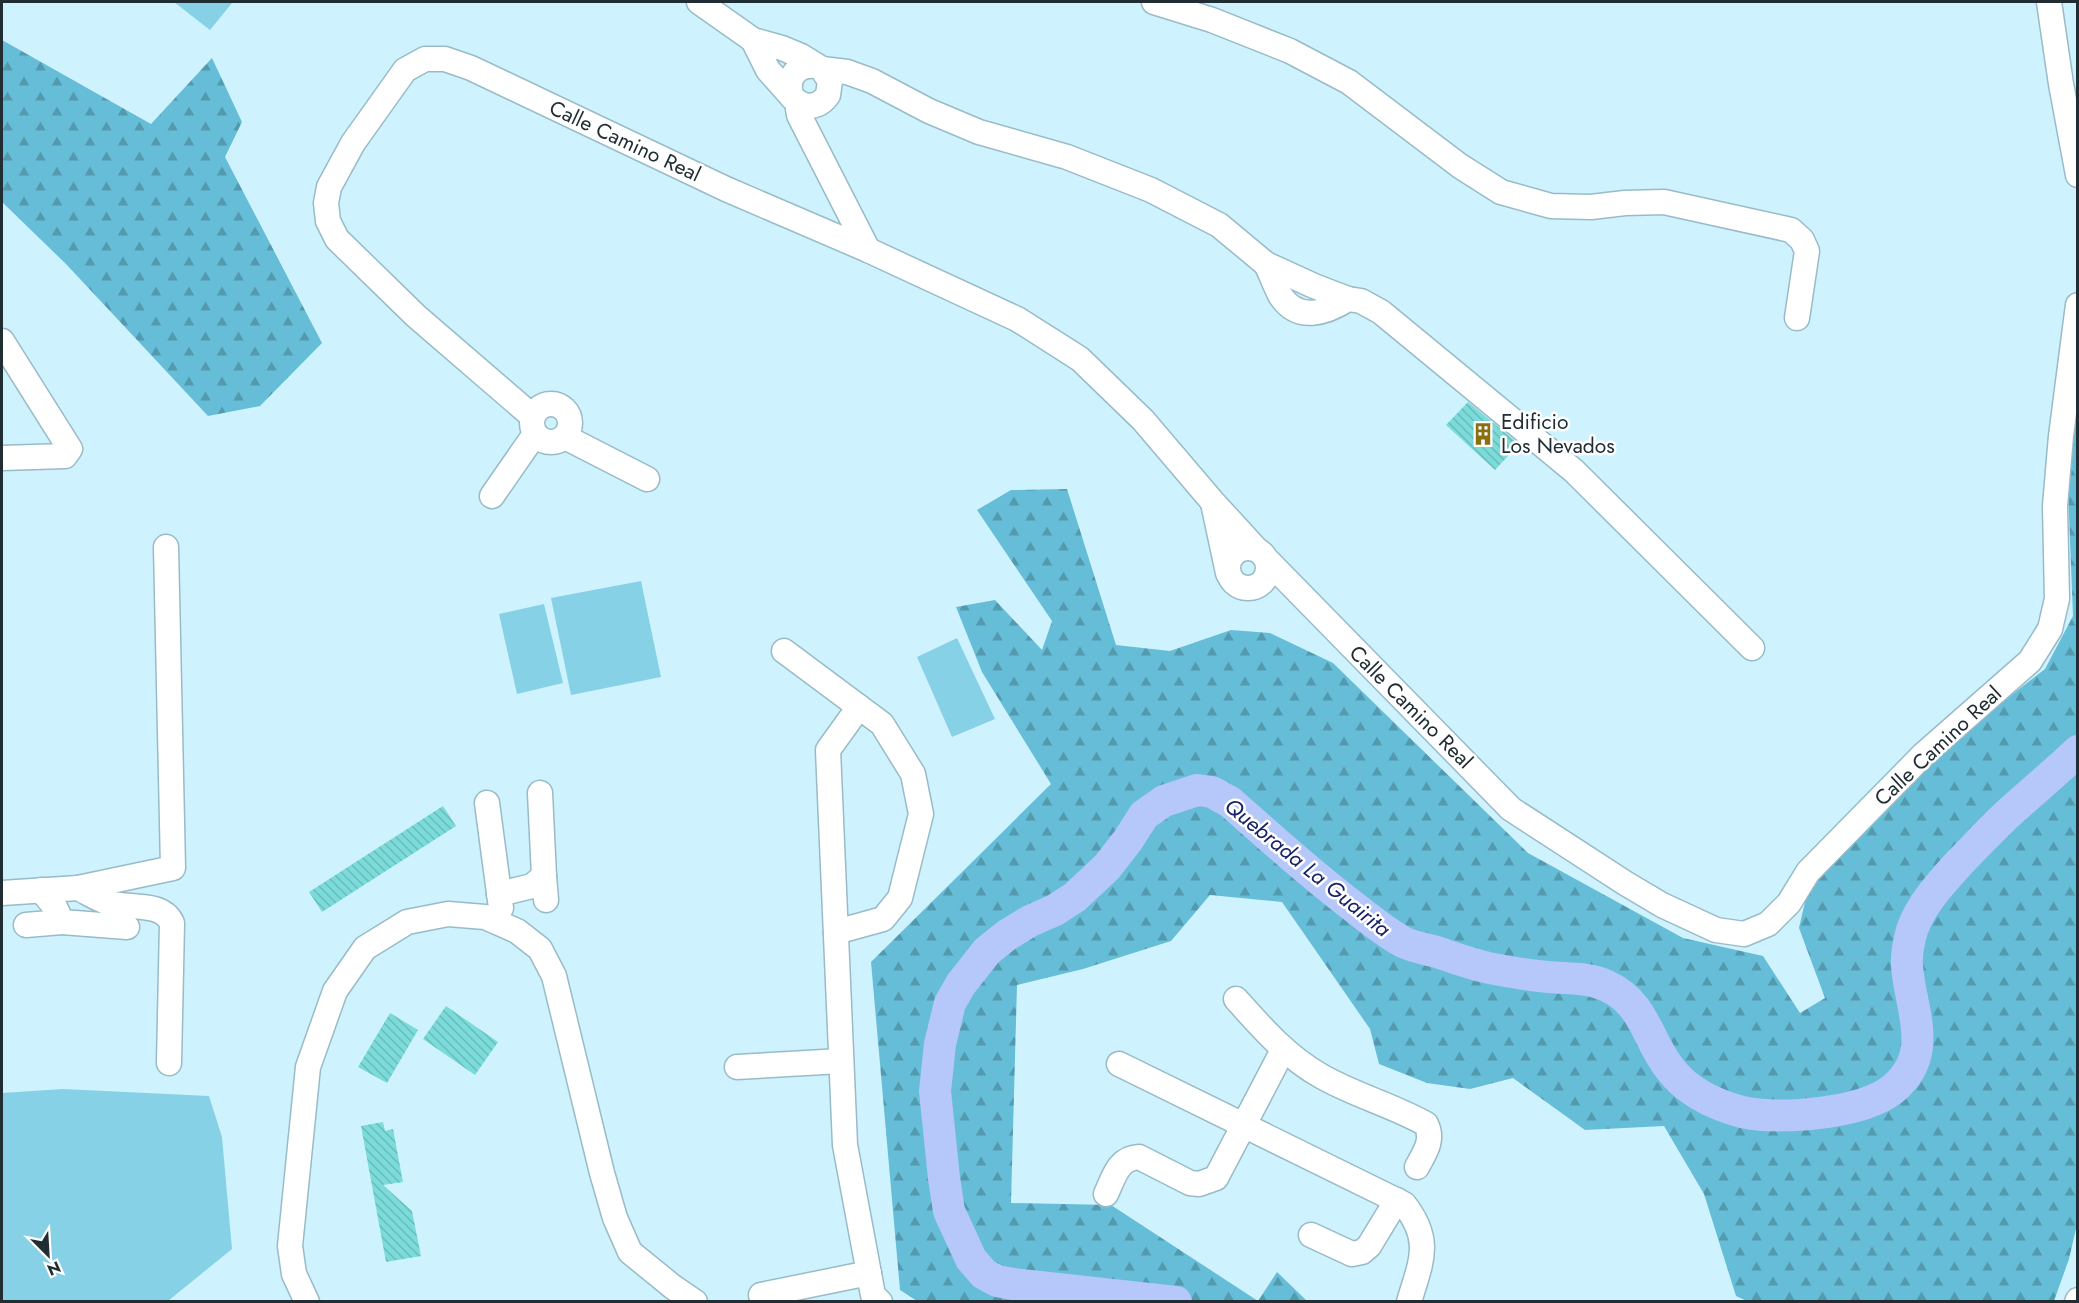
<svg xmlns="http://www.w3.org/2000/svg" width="2079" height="1303" font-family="Jost,sans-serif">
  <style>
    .grass { fill: #87d1e7 }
    .forest { fill: url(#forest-firs) }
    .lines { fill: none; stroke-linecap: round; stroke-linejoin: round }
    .river { stroke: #b6c7f9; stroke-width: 32 }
    .building { fill: url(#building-back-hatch) }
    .minor-casing { stroke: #98bbc7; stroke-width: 27 }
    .minor { stroke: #fff; stroke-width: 24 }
    .labels { text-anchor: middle; stroke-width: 5; stroke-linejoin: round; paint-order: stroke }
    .street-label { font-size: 21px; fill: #202e33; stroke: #fff }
    .poi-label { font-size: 21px; fill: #202e33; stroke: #fff; text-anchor: start }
    .water-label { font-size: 22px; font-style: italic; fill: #192268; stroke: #fff }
  </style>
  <defs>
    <pattern id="forest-firs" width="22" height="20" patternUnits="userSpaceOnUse" patternTransform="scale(1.5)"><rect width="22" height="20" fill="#66bdd7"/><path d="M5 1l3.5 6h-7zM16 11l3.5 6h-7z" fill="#549aaf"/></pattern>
    <pattern id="building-back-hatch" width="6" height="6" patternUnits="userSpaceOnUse" patternTransform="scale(1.5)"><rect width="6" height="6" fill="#7adbd9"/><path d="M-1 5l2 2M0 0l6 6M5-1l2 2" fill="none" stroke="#69bcbb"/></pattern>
  </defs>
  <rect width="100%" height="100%" fill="#cef3ff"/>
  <g class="grass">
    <polygon points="174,2 231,2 232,3 210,30"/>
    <polygon points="641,581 661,677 571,695 551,598"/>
    <polygon points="544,604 563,683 517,694 499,614"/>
    <polygon points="957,638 995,719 952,737 917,657"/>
    <polygon points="63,1089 209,1096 222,1137 232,1249 168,1301 2,1301 2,1093"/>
  </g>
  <g class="forest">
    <polygon points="2,40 151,124 212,58 242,122 225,157 322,343 260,406 208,416 66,264 2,202"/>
    <polygon points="2077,384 2078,1220 2069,1259 2054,1301 1749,1302 1736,1296 1704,1194 1664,1126 1585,1130 1513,1078 1470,1089 1427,1083 1379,1064 1370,1029 1282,902 1210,895 1171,941 1083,969 1017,985 1011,1203 1111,1205 1258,1301 1277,1272 1307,1301 917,1301 900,1290 871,962 1051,784 982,672 956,607 995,600 1042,650 1052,621 977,510 1011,490 1067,489 1116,645 1170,651 1231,630 1270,633 1333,663 1528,853 1683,938 1763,956 1800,1013 1825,998 1799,928 1808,889 1966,730 2045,669 2073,616 2068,489"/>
  </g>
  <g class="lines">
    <path class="river" d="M1176 1302 1013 1284 997 1281 984 1274 971 1259 949 1211 944 1178 935 1091 940 1044 950 1003 961 984 987 951 1007 935 1030 921 1055 910 1075 897 1107 867 1128 840 1144 815 1164 801 1197 790 1212 792 1230 802C1271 838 1310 874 1354 907 1369 919 1385 932 1403 942 1413 947 1426 949 1437 952 1454 958 1471 964 1489 968 1508 972 1528 975 1548 977 1567 979 1589 977 1607 986 1646 1004 1647 1041 1671 1070 1688 1092 1716 1105 1742 1112 1781 1120 1862 1114 1893 1089 1936 1053 1910 1010 1907 966 1906 955 1909 941 1912 930 1921 904 1942 882 1960 862 1977 845 1993 827 2011 811 2033 791 2056 772 2078 751"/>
  </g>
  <g class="building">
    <polygon points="1468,402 1519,444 1495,470 1446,425"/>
    <polygon points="443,806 456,826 322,912 309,892"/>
    <polygon points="446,1006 498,1042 475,1075 423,1039"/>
    <polygon points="390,1013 418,1030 387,1083 358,1067"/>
    <polygon points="383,1122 385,1131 393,1129 403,1182 383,1185 412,1211 421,1256 386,1262 361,1126"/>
  </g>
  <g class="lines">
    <g class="minor-casing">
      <g id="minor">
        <path d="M699 2 753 40 782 48 801 56 822 69 830 81 828 95C818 109 804 109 792 97 785 79 796 64 816 66"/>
        <polyline points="1154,2 1212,20 1290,51 1349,82 1460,166 1501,192 1551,206 1591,207 1625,203 1664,202 1791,230 1802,240 1807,251 1797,318"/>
        <polyline points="2049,2 2061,84 2078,175"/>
        <polyline points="753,40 768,70 792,97"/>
        <polyline points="822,69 847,72 872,81 929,111 979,132 1067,157 1151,190 1219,225 1266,264 1314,286 1348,299 1361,301 1381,312 1574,471 1752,648"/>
        <polyline points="797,102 799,115 868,250"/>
        <path d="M1266 264C1271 274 1275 285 1280 295 1298 323 1326 313 1348 299"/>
        <polyline points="2,341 70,449 65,456 2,458"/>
        <circle cx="551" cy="423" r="19"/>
        <polyline points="532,416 416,316 337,239 328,221 326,203 329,187 353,143 405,70 425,59 445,59 471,68 726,189 868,250 1017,319 1080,359 1143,420 1212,501 1256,549"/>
        <polyline points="565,437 647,479"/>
        <polyline points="492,496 535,434"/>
        <polyline points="1213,503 1228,573"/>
        <circle cx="1248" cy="568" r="20"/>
        <polyline points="1268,561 1511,809 1625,883 1662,905 1716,930 1744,934 1768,924 1789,903 1808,872 1923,755 2030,661 2050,629 2057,599 2055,506 2061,436 2078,305"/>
        <polyline points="784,651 882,724 913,774 921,814 900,898 883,919 836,932"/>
        <polyline points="859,707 828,750 845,1145 873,1295 880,1302"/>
        <polyline points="487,803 501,908"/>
        <polyline points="544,876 546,900"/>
        <path d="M78 888C88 893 99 900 109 903 129 909 162 901 172 923L169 1063"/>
        <polyline points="41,890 55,907 62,922 127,927"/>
        <polyline points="2,893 78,888 173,868 166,547"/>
        <polyline points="499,894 532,886 544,876 540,793"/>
        <polyline points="26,925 62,922"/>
        <path d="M1236 999C1262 1028 1287 1057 1321 1076 1354 1095 1392 1105 1426 1124 1434 1140 1425 1152 1417 1167"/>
        <path d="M1119 1064 1404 1204C1433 1241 1421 1261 1409 1302"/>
        <polyline points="737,1067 841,1061"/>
        <path d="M1106 1194C1114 1177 1118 1158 1139 1157L1190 1183 1199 1184 1216 1178 1283 1050"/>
        <polyline points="1311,1235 1352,1254 1362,1252 1369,1246 1397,1200"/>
        <polyline points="761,1295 869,1273"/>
        <polyline points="307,1302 294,1274 290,1246 308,1067 335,991 365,948 407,922 448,914 485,917 517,931 540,949 554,976 602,1173 615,1218 630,1252 673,1287 695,1302"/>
        <polyline points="2077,1302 2078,1300"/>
      </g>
    </g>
    <use href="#minor" class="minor"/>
  </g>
  <defs>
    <g id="building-bare" transform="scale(1.8)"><path d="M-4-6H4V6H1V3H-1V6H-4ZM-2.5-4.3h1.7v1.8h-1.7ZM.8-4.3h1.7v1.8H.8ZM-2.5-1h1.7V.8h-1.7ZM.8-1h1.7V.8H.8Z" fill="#8a6f11" stroke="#fff" stroke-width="2.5" paint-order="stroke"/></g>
  </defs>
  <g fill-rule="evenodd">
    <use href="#building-bare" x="1483" y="434"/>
  </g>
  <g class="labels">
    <g class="street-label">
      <text transform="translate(625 141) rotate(25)" y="7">Calle Camino Real</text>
      <text transform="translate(1411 707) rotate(45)" y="7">Calle Camino Real</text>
      <text transform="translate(1938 746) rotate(-43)" y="7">Calle Camino Real</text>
    </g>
    <g class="poi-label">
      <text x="1501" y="429">Edificio<tspan x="1501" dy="24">Los Nevados</tspan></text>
    </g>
    <g class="water-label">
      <text transform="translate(1308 867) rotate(39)" y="8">Quebrada La Guairita</text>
    </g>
  </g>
  <rect width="2079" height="1303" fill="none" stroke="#202e33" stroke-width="6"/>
  <g transform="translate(48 1255) rotate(156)" stroke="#ffffff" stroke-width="4.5" paint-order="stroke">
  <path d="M0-4.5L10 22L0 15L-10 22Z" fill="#202e33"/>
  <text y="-9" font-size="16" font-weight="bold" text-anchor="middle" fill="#202e33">N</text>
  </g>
</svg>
